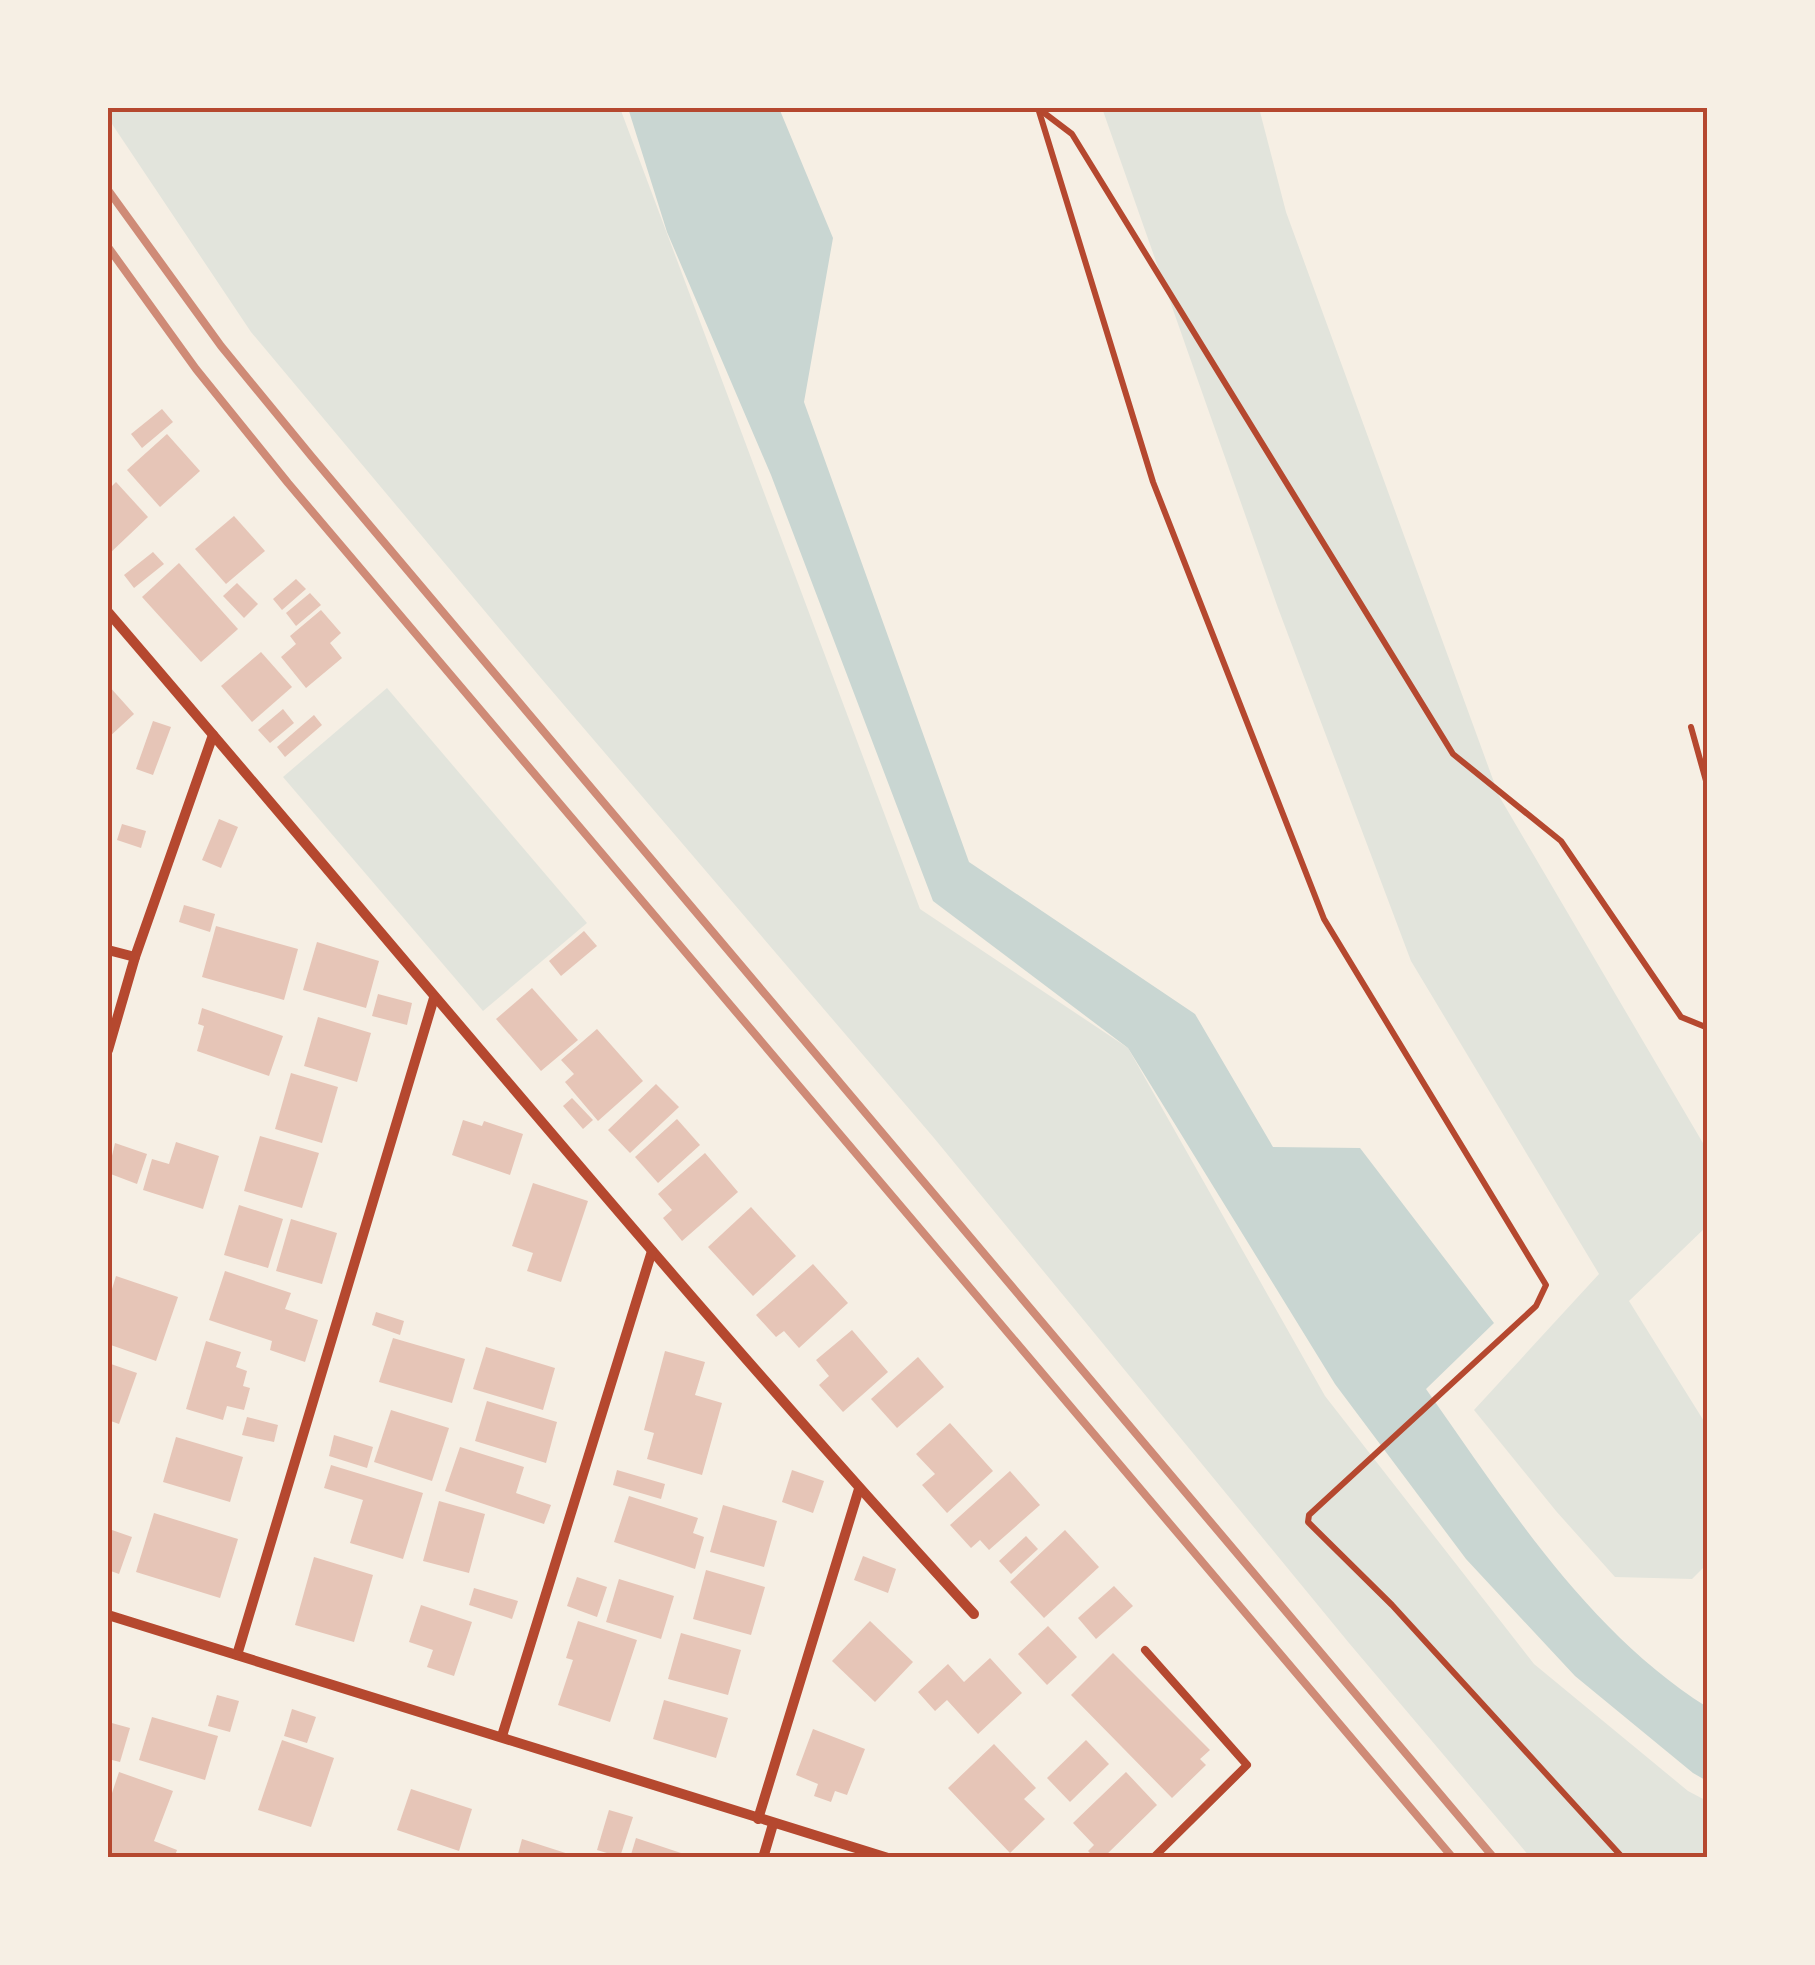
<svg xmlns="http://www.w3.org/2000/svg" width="1815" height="1965" font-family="Merriweather,serif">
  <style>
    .green { fill: #e2e4dc }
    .water { fill: #c9d6d2 }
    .building { fill: #e6c5b7 }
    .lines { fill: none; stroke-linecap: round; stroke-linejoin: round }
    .path { stroke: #b5482f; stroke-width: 6 }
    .service { stroke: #b5482f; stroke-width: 8 }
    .minor { stroke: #b5482f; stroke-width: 10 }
    .rail { stroke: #cf8b77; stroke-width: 8 }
    .neatline { fill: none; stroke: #b5482f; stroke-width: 4 }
  </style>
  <rect width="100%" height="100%" fill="#f6efe4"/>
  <g class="green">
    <polygon points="108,108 620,108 920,909 1128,1048 1325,1396 1534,1664 1688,1791 1707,1801 1707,1857 1530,1857 1349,1643 934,1138 540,677 251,332 108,118"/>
    <polygon points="1102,108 1259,108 1286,212 1499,796 1707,1150 1707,1226 1629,1301 1707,1426 1707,1564 1692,1579 1615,1577 1556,1511 1474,1410 1599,1274 1411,961 1278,608"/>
    <polygon points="387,688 587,923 483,1011 283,777"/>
  </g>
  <path class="water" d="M628 108H779L833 238 804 402 969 862 1195 1014 1273 1147 1360 1148 1494 1323 1426 1389C1507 1504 1587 1631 1707 1707V1781L1693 1773 1575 1676 1466 1559 1335 1384 1128 1048 933 901 771 475 667 232Z"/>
  <g class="building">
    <polygon points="162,409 173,422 142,448 131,434"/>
    <polygon points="167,434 200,471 160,507 127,470"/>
    <polygon points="116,482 148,517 108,555 108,490"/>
    <polygon points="234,516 265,551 226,584 195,549"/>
    <polygon points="153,552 164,564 134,588 124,575"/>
    <polygon points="179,563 238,629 201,662 142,597"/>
    <polygon points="296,579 306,589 282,610 273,599"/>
    <polygon points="237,583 258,604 244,618 223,596"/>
    <polygon points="310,593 321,605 296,626 286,613"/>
    <polygon points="321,610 341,633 330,643 342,658 306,688 281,657 296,644 290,636"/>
    <polygon points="261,652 292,687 252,722 221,686"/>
    <polygon points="108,685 134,714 108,738"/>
    <polygon points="283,709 294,723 270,743 258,730"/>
    <polygon points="314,715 322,725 285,757 277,747"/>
    <polygon points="153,721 171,727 153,775 136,769"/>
    <polygon points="219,819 238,827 221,868 202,860"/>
    <polygon points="122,824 146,831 141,848 117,840"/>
    <polygon points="184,905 215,914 210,932 179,922"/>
    <polygon points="216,926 298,949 284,1000 202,977"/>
    <polygon points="584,931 597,946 561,976 549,961"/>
    <polygon points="317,942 379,961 366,1008 303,990"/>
    <polygon points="532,988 578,1040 541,1071 496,1019"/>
    <polygon points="378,994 412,1003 407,1025 372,1016"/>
    <polygon points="202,1008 283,1036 269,1076 197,1051 204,1026 198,1024"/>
    <polygon points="318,1017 371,1033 357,1082 304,1066"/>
    <polygon points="597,1029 643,1081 598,1121 565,1082 574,1074 561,1060"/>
    <polygon points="291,1073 338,1087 322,1143 275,1129"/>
    <polygon points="656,1084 679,1107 630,1153 608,1130"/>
    <polygon points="572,1098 593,1120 583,1129 563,1106"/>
    <polygon points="677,1119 700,1145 658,1183 635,1157"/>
    <polygon points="463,1120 482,1126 484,1121 523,1134 510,1175 452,1155"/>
    <polygon points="260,1136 319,1153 302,1208 244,1191"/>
    <polygon points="176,1142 219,1156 203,1209 143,1190 152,1159 169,1164"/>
    <polygon points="115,1143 147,1154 137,1184 108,1173"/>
    <polygon points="705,1153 738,1192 682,1241 663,1218 672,1210 658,1194"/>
    <polygon points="533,1183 588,1201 561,1282 527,1271 533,1253 512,1246"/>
    <polygon points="239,1205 283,1219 268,1268 224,1255"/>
    <polygon points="751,1207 796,1256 753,1296 708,1247"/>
    <polygon points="291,1219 337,1233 322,1284 276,1271"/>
    <polygon points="813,1264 848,1303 799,1348 784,1331 776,1337 756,1315"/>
    <polygon points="225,1271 291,1293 285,1309 318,1320 305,1362 270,1350 272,1341 209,1320"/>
    <polygon points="116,1276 178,1297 156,1361 108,1344 108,1302"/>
    <polygon points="376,1312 404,1321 400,1335 372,1325"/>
    <polygon points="852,1330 888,1372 843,1412 819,1385 829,1376 816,1360"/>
    <polygon points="393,1338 465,1359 452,1403 379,1382"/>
    <polygon points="206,1341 241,1352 236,1367 247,1371 243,1386 250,1388 244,1410 227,1406 223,1420 186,1409"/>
    <polygon points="486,1347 555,1368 543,1410 473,1389"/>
    <polygon points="665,1351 705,1362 695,1395 722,1403 702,1475 647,1459 654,1433 644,1430"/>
    <polygon points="918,1357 944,1387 897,1428 871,1399"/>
    <polygon points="108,1363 137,1373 119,1424 108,1420"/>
    <polygon points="487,1401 557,1422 546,1463 475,1441"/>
    <polygon points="391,1410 449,1428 432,1481 374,1462"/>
    <polygon points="247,1417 278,1425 274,1442 242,1435"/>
    <polygon points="950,1423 993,1471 947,1513 922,1485 935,1474 916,1454"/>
    <polygon points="334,1435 373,1447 367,1468 329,1456"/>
    <polygon points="176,1437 243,1457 230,1502 163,1482"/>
    <polygon points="460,1447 524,1467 516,1493 551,1505 544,1524 445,1491"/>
    <polygon points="331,1465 423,1493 403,1559 350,1543 363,1500 324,1488"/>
    <polygon points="617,1470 665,1484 661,1499 613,1485"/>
    <polygon points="792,1470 824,1481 813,1513 782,1502"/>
    <polygon points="1010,1471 1040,1505 989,1550 980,1540 971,1548 950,1525"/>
    <polygon points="629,1496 698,1518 693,1533 704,1537 695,1569 614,1542"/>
    <polygon points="439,1501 485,1514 469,1573 423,1561"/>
    <polygon points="723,1505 777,1521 764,1567 710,1552"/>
    <polygon points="154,1513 238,1539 220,1598 136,1572"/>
    <polygon points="112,1530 132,1537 119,1574 108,1570 108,1542"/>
    <polygon points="1065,1530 1099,1567 1044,1618 1010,1582"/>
    <polygon points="1026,1536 1038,1549 1011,1574 999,1561"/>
    <polygon points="863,1556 896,1569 888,1593 854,1580"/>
    <polygon points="314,1557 373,1575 354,1642 295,1625"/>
    <polygon points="706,1570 765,1587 751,1635 693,1619"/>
    <polygon points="577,1577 607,1587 597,1617 567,1606"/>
    <polygon points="619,1579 674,1596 661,1639 606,1622"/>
    <polygon points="1114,1586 1133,1606 1096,1639 1078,1618"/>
    <polygon points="474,1588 518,1601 512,1619 469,1605"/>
    <polygon points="421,1605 472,1622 454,1676 427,1667 433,1650 409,1642"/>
    <polygon points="578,1621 637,1640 610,1722 558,1705 573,1660 566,1658"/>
    <polygon points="870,1621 913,1662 875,1702 832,1661"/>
    <polygon points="1048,1626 1077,1657 1047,1685 1018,1654"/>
    <polygon points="681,1633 741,1650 728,1695 668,1679"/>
    <polygon points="1113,1653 1210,1750 1200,1759 1206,1765 1172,1798 1071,1695"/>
    <polygon points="990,1658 1022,1693 978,1734 947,1700 935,1711 918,1692 948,1664 964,1682"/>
    <polygon points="217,1695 239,1701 230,1732 208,1726"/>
    <polygon points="664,1700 728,1718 716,1758 653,1739"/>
    <polygon points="292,1709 316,1717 307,1743 284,1736"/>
    <polygon points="152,1717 218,1736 205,1780 139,1760"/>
    <polygon points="108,1722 130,1728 120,1762 108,1759"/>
    <polygon points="813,1729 865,1749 847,1795 835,1791 831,1802 814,1796 818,1784 796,1775"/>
    <polygon points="282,1740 334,1758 311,1827 258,1810"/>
    <polygon points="1086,1740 1109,1764 1070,1802 1047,1778"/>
    <polygon points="994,1744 1036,1788 1024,1799 1045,1819 1010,1853 948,1788"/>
    <polygon points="119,1772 173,1791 154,1841 177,1850 174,1858 118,1858 108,1854 108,1805"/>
    <polygon points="1126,1772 1157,1805 1103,1858 1095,1858 1088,1851 1094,1845 1073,1823"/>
    <polygon points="411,1789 472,1809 459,1851 397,1830"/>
    <polygon points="609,1810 633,1817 620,1857 597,1850"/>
    <polygon points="636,1838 693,1857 693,1858 630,1858"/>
    <polygon points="522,1839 578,1857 577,1858 517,1858"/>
  </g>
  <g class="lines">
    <g class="path">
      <polyline points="1038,108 1153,482 1324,919 1546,1285 1536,1306 1309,1515 1308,1522 1392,1605 1623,1858"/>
      <polyline points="1039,109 1072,134 1453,754 1561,841 1681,1017 1708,1028"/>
      <polyline points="1691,727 1708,788"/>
    </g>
    <polyline class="service" points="1145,1650 1247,1765 1153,1858"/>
    <g class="minor">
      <path d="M108 612C396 947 676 1289 974 1614"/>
      <polyline points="108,950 135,957"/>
      <polyline points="108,1050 135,957 213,735"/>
      <polyline points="108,1615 888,1858"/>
      <polyline points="237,1655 434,998"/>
      <polyline points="502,1736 652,1251"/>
      <polyline points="758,1819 859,1489"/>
      <polyline points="763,1858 773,1824"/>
    </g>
    <g class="rail">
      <polyline points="108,190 221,346 312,457 1494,1858"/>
      <polyline points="108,247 196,369 288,483 1453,1858"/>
    </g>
  </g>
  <rect width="1815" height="1965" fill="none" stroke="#f6efe4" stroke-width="220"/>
  <rect x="110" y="110" width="1595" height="1745" class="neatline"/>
</svg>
